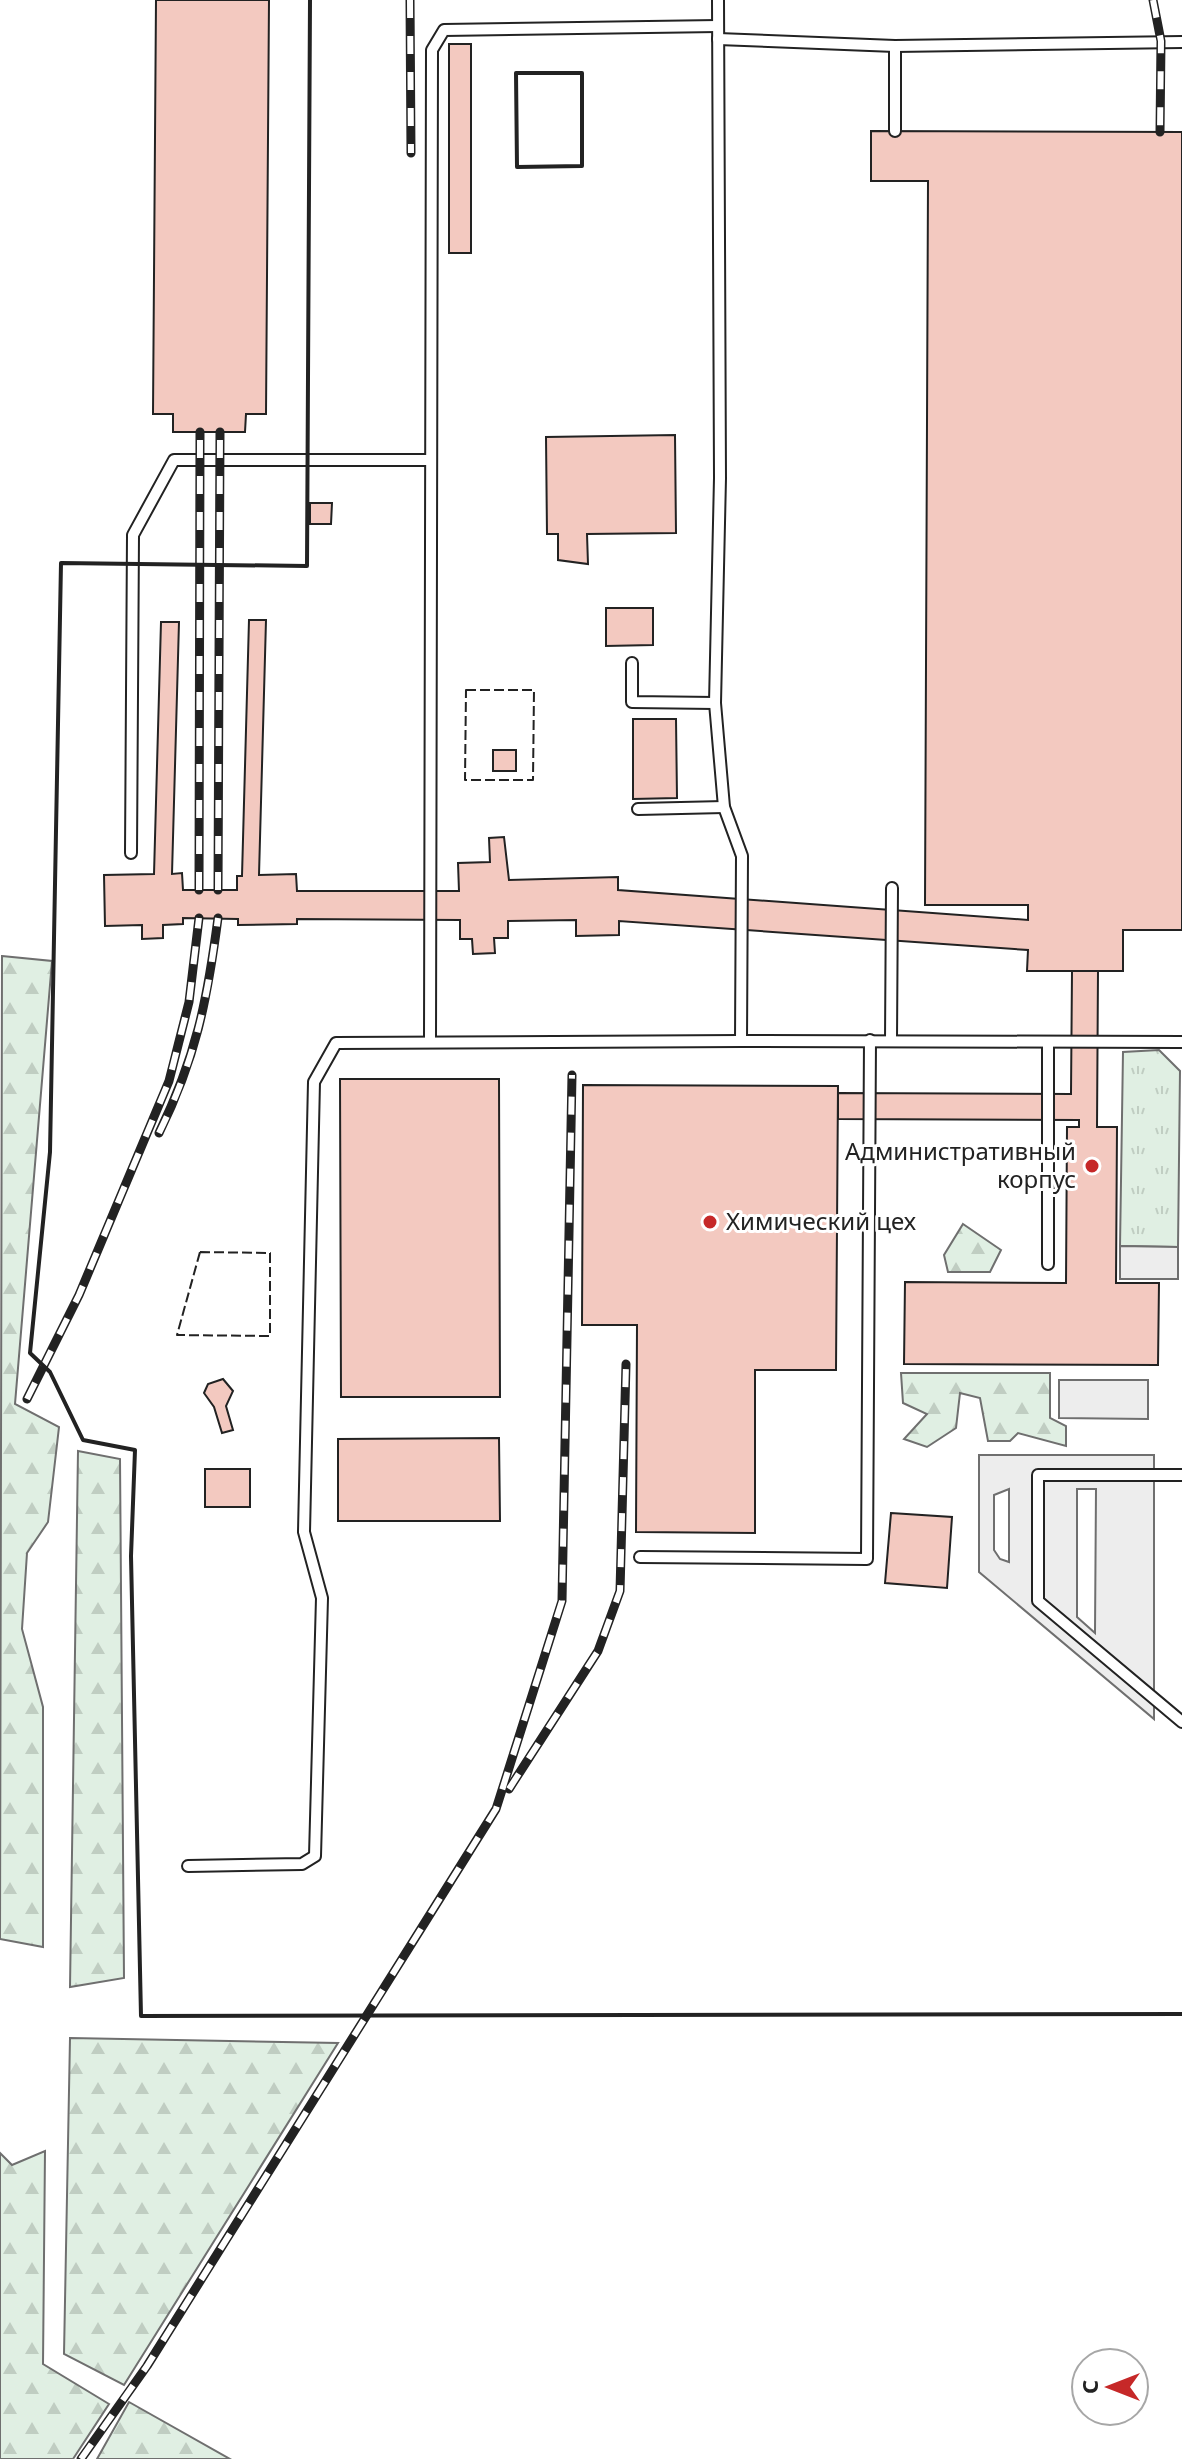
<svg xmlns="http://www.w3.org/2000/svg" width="1182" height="2459" font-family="'Noto Sans',sans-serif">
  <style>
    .grass { fill: url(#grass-tufts); stroke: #6f6f6f; stroke-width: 2 }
    .forest { fill: url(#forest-firs); stroke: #6f6f6f; stroke-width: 2 }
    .parking { fill: #ededed; stroke: #6f6f6f; stroke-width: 2; fill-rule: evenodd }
    .building { fill: #f3c9c0; stroke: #222; stroke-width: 2 }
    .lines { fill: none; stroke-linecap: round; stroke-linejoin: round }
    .lane-casing { stroke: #222; stroke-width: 14 }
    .lane { stroke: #fff; stroke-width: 10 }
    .rail-casing { stroke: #222; stroke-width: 9 }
    .rail { stroke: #fff; stroke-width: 6; stroke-dasharray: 18; stroke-linecap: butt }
    .fence { stroke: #222; stroke-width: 2; stroke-dasharray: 10 4; stroke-linecap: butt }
    .wall { stroke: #222; stroke-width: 4 }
    .poi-dot { fill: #c62828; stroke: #fff; stroke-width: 3 }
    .labels { text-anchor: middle; stroke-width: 6; stroke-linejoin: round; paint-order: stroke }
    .poi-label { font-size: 24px; fill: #222; stroke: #fff; text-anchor: end }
  </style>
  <defs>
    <pattern id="grass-tufts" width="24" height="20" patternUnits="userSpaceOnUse" patternTransform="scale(2)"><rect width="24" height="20" fill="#e0efe3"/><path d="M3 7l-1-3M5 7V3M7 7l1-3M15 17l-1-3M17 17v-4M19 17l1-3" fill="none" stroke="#c0cdc2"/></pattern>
    <pattern id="forest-firs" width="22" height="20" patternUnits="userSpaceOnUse" patternTransform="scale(2)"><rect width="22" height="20" fill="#e0efe3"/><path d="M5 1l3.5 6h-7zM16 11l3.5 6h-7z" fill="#c0cdc2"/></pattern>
  </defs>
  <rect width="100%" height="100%" fill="#fff"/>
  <polygon class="grass" points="1159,1050 1180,1071 1178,1247 1120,1246 1123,1052"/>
  <g class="forest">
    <polygon points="2,956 52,961 15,1404 59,1427 48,1522 27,1553 22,1629 43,1707 43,1947 0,1939"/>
    <polygon points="963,1224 1001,1250 990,1272 948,1272 944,1255"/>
    <polygon points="901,1373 1050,1373 1050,1418 1066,1426 1066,1446 1018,1433 1010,1441 988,1441 980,1398 960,1393 956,1428 927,1447 904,1439 927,1414 903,1403"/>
    <polygon points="78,1451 120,1459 124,1978 70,1987"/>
    <polygon points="70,2038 338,2043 124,2385 64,2354"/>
    <polygon points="45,2151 43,2364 109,2404 73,2459 0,2459 0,2153 12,2165"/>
    <polygon points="129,2402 230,2459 97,2459"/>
  </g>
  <g class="parking">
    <polygon points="1120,1246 1178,1247 1178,1279 1120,1279"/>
    <polygon points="1059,1380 1148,1380 1148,1419 1059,1418"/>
    <path d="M979 1455H1154V1719L979 1572ZM1009 1489V1562L1000 1559 994 1550V1495ZM1077 1489H1096L1095 1633 1077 1617Z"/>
  </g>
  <g class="building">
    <polygon points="156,0 269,0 266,414 246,414 245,432 173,432 173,414 153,414"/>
    <rect x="449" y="44" width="22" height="209"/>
    <polygon points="871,131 1182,132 1182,930 1123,930 1123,971 1027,971 1028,950 619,921 619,935 576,936 576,920 508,921 508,938 494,938 495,953 473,954 472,939 460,939 460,920 297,919 297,924 238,925 238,919 183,918 183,924 163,925 163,938 142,939 142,925 105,926 104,875 154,874 161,622 179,622 172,874 182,873 183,890 237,890 237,876 242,876 249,620 266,620 259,875 296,874 297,891 459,891 458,863 490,862 489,838 504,837 509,880 618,877 618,890 1028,920 1028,905 925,905 928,181 871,181"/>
    <polygon points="675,435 676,533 587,534 588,564 558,560 558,534 547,534 546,437"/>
    <polygon points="310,503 332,503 331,524 310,524"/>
    <polygon points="606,608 653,608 653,645 606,646"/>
    <polygon points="633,719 676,719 677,798 633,799"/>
    <rect x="493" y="750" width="23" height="21"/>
    <polygon points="1072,971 1098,971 1097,1127 1117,1127 1116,1283 1159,1283 1158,1365 904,1364 905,1282 1066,1283 1067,1127 1079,1127 1079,1120 838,1119 838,1093 1071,1094"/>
    <polygon points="340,1079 499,1079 500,1397 341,1397"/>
    <polygon points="583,1085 838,1086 836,1370 755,1370 755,1533 636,1532 637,1325 582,1325"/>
    <polygon points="223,1379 233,1391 226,1406 233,1430 222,1433 214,1407 204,1393 208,1384"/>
    <polygon points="499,1438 500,1521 338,1521 338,1439"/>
    <rect x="205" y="1469" width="45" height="38"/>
    <polygon points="891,1513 952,1517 947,1588 885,1583"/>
  </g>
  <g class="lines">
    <g class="lane-casing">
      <g id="lane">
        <polyline points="718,0 720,478 715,703 724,807 742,856 741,1041 1182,1042"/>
        <polyline points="718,39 895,46 1182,42"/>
        <polyline points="895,131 895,46"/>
        <polyline points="632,663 632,702 715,703"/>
        <polyline points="638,809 724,807"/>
        <polyline points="131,853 133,535 174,460 431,460"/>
        <polyline points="891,1040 892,888"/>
        <polyline points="430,1042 432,50 444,30 718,26"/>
        <polyline points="1048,1264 1048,1042"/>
        <polyline points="1182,1475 1038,1475 1038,1601 1182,1722"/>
        <polyline points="640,1557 867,1559 870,1040"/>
        <polyline points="188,1866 302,1864 315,1856 322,1598 304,1532 314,1082 336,1043 741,1041"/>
      </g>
    </g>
    <use href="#lane" class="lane"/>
    <g class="rail-casing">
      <g id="rail">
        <polyline points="410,0 411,153"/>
        <polyline points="1153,0 1161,41 1160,132"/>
        <polyline points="199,890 200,432"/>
        <polyline points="218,890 220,432"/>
        <path d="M159 1133C196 1057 207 1002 218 918"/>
        <polyline points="27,1399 79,1295 169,1081 189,1002 199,918"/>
        <polyline points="509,1789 598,1651 620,1591 626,1364"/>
        <polyline points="81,2459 147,2366 496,1809 562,1601 572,1075"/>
      </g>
    </g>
    <use href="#rail" class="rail"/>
    <g class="fence">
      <polygon points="466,690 534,690 533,780 465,780"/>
      <polygon points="200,1252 270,1253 270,1336 177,1335"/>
    </g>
    <g class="wall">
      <polyline points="310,0 307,566 61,563 50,1152 30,1353 50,1372 83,1440 135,1450 131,1556 141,2016 1182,2014"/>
      <polygon points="516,73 582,73 582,166 517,167"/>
    </g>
  </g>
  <g class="poi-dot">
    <circle cx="1092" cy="1166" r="8"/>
    <circle cx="710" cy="1222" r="8"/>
  </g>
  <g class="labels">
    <g class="poi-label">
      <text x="1076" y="1160">Административный<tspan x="1076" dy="28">корпус</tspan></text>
      <text x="726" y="1230" text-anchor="start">Химический цех</text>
    </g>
  </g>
  <g transform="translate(1110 2387) rotate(270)"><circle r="38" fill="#ffffff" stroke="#a7a7a7" stroke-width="2"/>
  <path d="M0-6L14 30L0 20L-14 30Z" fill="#c62828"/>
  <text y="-12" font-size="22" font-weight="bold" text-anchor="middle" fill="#222222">С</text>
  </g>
</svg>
